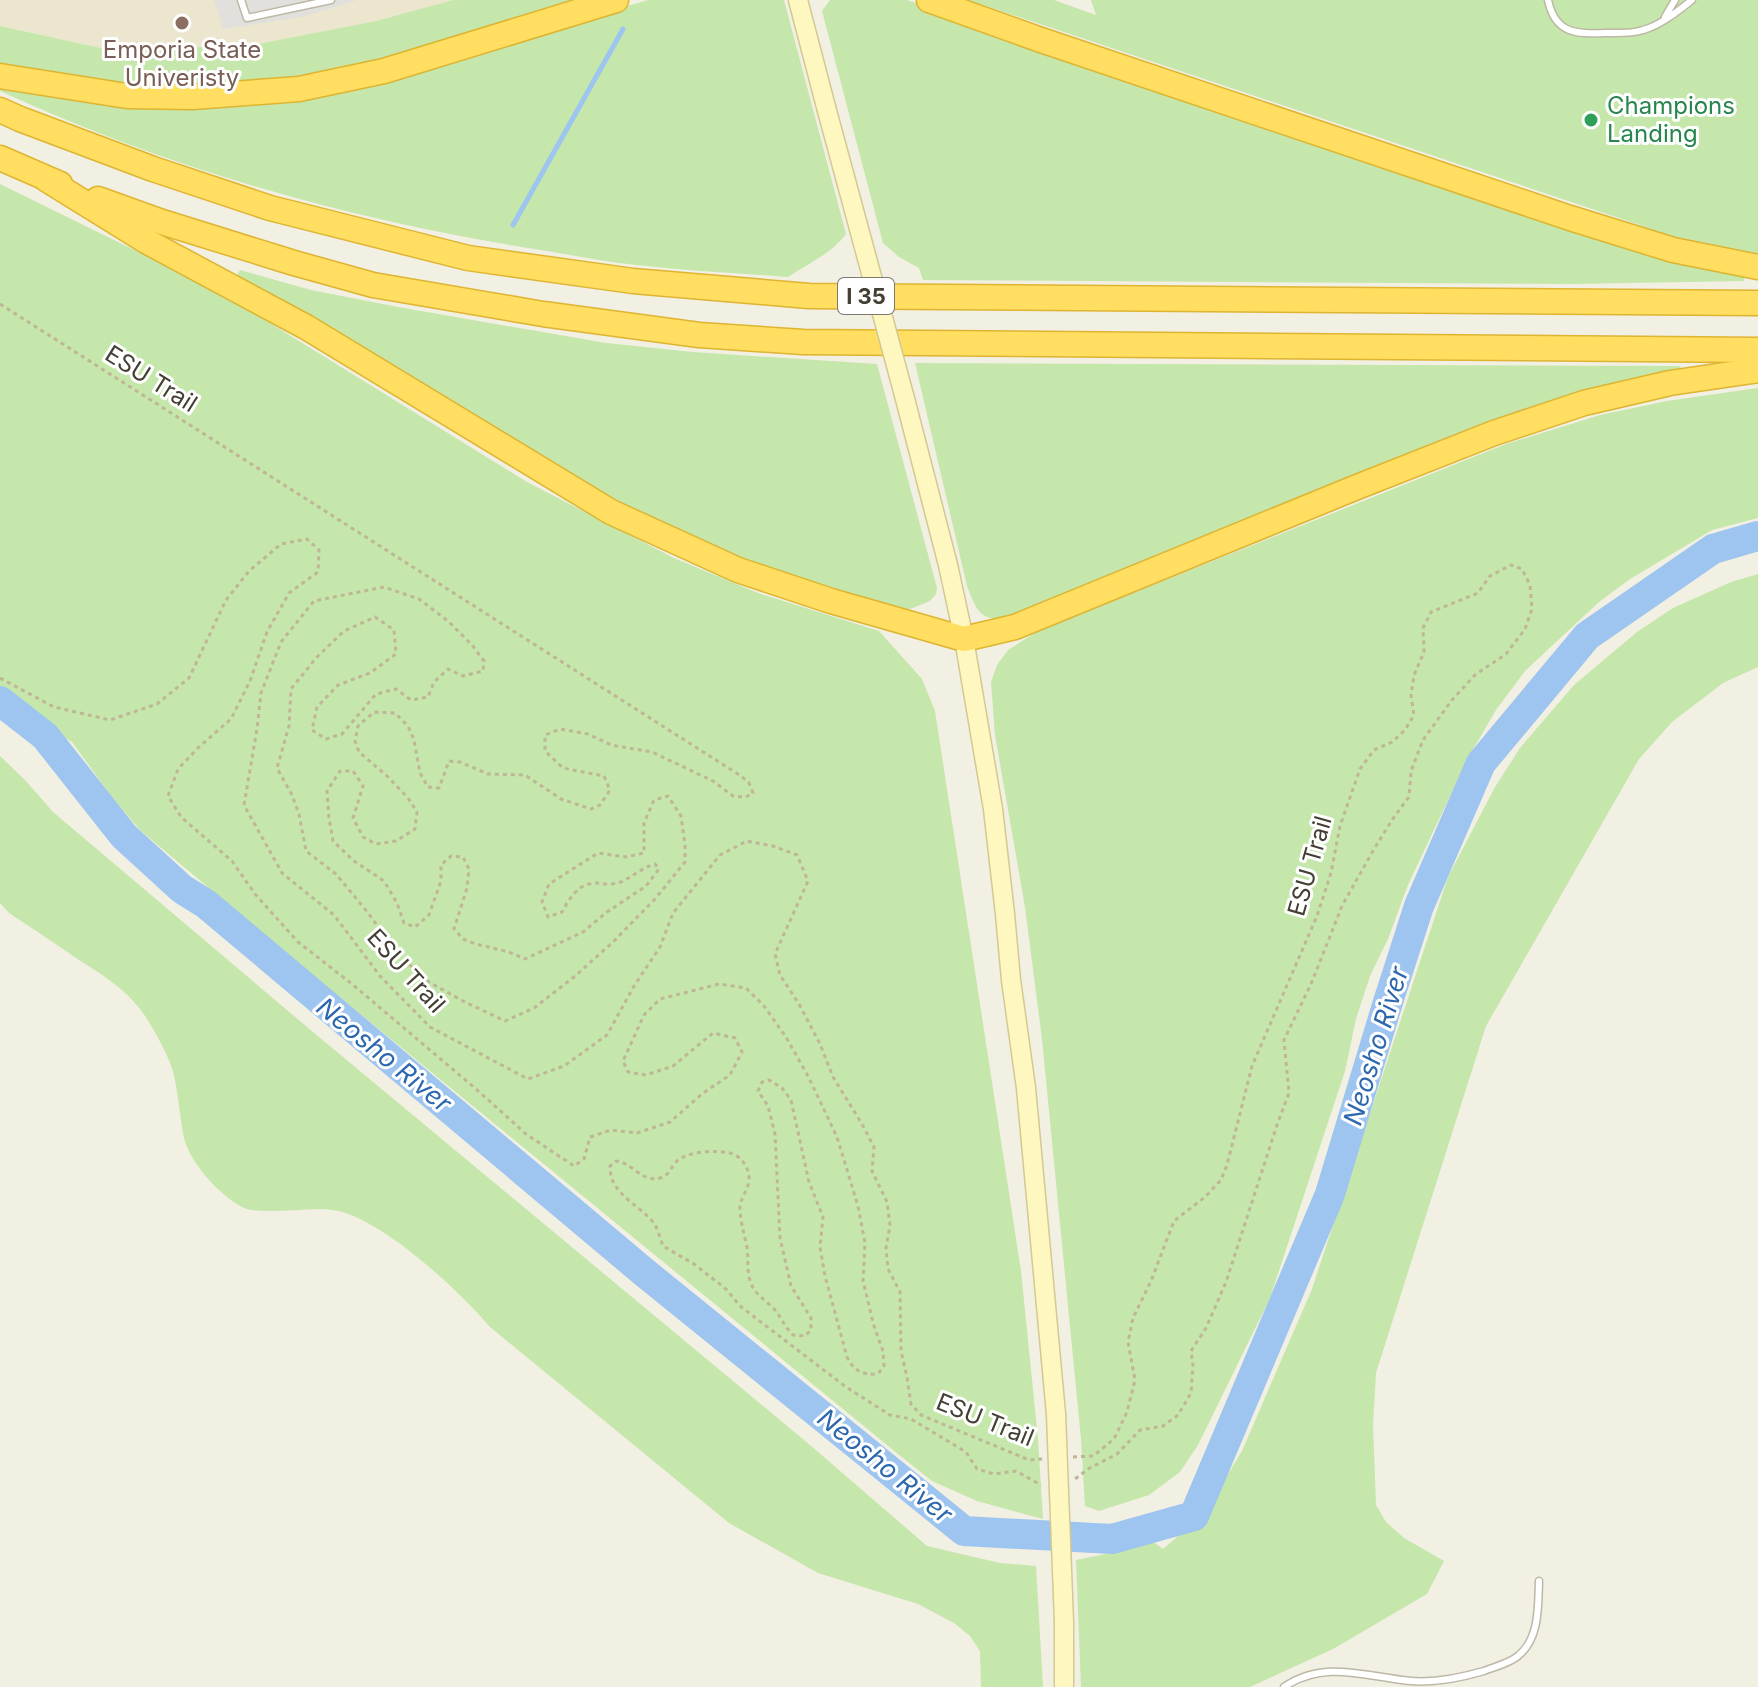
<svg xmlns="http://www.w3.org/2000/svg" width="1758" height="1687" font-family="Inter,sans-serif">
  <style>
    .education { fill: #ebe6cd }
    .green { fill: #c5e7ab }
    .parking { fill: #e2e0dc }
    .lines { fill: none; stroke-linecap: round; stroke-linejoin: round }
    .stream { stroke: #9ec4f0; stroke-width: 5 }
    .river { stroke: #9ec4f0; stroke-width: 30 }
    .service-casing { stroke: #bdb8a6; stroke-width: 9 }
    .secondary-casing { stroke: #d3c992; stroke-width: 21 }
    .motorway-casing { stroke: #deb431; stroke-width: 27 }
    .path { stroke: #bfb697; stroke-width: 3; stroke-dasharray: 4 4; stroke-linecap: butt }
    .service { stroke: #fff; stroke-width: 6 }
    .secondary { stroke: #fff7c0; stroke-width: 18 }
    .motorway { stroke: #ffde61; stroke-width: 24 }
    .secondary-bridge-casing { stroke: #d3c992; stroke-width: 21; stroke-linecap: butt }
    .secondary-bridge { stroke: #fff7c0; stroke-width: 18 }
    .education-dot { fill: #8d6e63; stroke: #fff; stroke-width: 3 }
    .leisure-dot { fill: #2e9e5b; stroke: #fff; stroke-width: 3 }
    .labels { text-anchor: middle; stroke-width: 6; stroke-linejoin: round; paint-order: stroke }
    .shield { fill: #fff; stroke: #7c7970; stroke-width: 2 }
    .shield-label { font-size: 22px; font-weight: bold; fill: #443f33 }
    .education-label { font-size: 24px; fill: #785e54; stroke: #fff }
    .leisure-label { font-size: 24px; fill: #27864d; stroke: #fff; text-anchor: start }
    .street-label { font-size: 24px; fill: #443f33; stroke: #fff }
    .water-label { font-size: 26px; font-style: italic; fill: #2d68af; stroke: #fff }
  </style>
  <rect width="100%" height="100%" fill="#f2efe3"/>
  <polygon class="education" points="0,0 453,0 376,21 247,46 105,49 0,26"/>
  <g class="green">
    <polygon points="453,0 583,0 373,64 257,84 187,88 117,84 0,65 0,26 105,49 247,46 376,21"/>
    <path d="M648 0H784L846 234C831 254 809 263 788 277 738 273 687 271 637 265 605 262 573 255 541 250 354 221 172 170 0 91V83L32 89 371 82Z"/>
    <polygon points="830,0 907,0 1683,260 1745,273 1744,281 1573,284 923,280 919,268 899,257 883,243 822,11"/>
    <polygon points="968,0 1054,0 1096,15 1091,0 1758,0 1758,255 1704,248 1628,221"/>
    <polygon points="0,184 175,270 257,315 527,482 674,558 758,593 879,631 922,679 935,711 1021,1271 1038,1439 1043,1519 977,1501 932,1481 898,1454 309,972 141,831 114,800 72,742 45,726 0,688"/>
    <polygon points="240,270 311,290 398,307 606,343 693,352 877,364 937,588 936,594 930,601 905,611 797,583 632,513 235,279"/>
    <path d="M915 363 1680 366 1683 373 1016 619C982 620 979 618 967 586Z"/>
    <polygon points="1758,388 1758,518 1712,530 1630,579 1599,602 1525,671 1496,710 1472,751 1432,834 1408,885 1388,939 1370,976 1356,1019 1345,1071 1270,1298 1198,1445 1180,1472 1149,1495 1099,1511 1085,1506 1081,1439 1042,1039 1025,907 995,735 991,682 997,665 1008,650 1038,631 1506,444 1600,415 1667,401"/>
    <polygon points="1758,574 1758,667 1723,683 1672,722 1639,759 1486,1026 1376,1373 1373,1424 1376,1505 1386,1522 1404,1538 1444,1561 1427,1594 1333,1649 1250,1687 1081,1687 1076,1560 1111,1553 1151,1540 1163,1549 1191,1525 1220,1487 1242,1451 1312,1289 1448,877 1495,787 1520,748 1574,685 1637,632 1673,608 1731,582"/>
    <path d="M0 756 25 780 53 812 307 1027 810 1445 927 1546 1000 1563 1036 1566 1043 1687H981L980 1651 970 1636 954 1623 918 1604 818 1573 729 1523 490 1327C461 1292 377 1214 332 1210 309 1207 258 1216 242 1207 218 1194 187 1160 183 1133 179 1111 178 1089 172 1068 166 1051 151 1023 140 1009 124 988 101 974 79 960 56 944 32 928 9 913L0 903Z"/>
  </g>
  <polygon class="parking" points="214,0 358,0 302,17 223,29"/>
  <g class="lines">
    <polyline class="stream" points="513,225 623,29"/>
    <polyline class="river" points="0,701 45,736 124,836 182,889 206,904 645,1273 964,1531 1112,1539 1194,1516 1330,1194 1388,1002 1419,906 1481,763 1587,636 1713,549 1758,536"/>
    <g class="service-casing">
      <g id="service">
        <polyline points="241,0 247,18 331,0"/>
        <path d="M1548 0C1555 34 1576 34 1606 33 1618 33 1631 34 1643 30 1661 25 1678 11 1692 0"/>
        <polyline points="1665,17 1675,0"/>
        <path d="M1284 1687C1325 1659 1366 1677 1411 1681 1436 1683 1460 1678 1484 1671 1494 1667 1510 1663 1518 1656 1540 1638 1538 1606 1539 1581"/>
      </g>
    </g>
    <g class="secondary-casing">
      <g id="secondary">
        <polyline points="798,0 826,107"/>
        <polyline points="904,395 948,565 964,639 993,809 1005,914 1011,980 1026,1088 1056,1414"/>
        <polyline points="1064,1622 1064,1687"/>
      </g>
    </g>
    <g class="motorway-casing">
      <g id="motorway">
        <polyline points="929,0 1041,40 1570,218 1673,250 1758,267"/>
        <polyline points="0,76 127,96 192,97 299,89 384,71 616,0"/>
        <polyline points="0,110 20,119 153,169 270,208 468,258 633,281 809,296 1758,303"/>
        <polyline points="0,158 60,184"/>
        <polyline points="46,179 146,241 306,327 611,512 738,570 831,601 964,639 1015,627 1357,487 1494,433 1584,403 1670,383 1758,370"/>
        <polyline points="98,199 162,222 294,263 373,285 543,314 699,335 803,342 1758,350"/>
      </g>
    </g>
    <g class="path">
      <path d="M0 304 741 776 749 783 753 793 746 797 733 796 713 781 652 752 611 745 588 734 560 729 545 735V751L563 768 604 776 610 790 600 805 591 809 561 799 525 775 488 774 460 762 449 761 439 788 428 787 420 773 414 740 408 726 395 713 374 712 358 726 355 741 359 752 387 776 408 798 417 812 415 829 396 841 376 844 363 837 353 818 363 786 353 771H340L327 791 329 818 333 841 354 861 384 881 397 903 404 923 415 927 429 915 441 881V865L451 856 463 857 469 869 467 888 454 929 463 939 476 944 509 952 525 959 583 932 607 912 646 886 659 869 655 864C641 868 634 876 621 882 606 887 599 881 589 884 576 887 568 901 562 912L548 917 542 902 549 884 598 853 626 857 644 853V823L654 800 668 796 681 816 685 845V862L655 899 614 941 574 977 534 1008 505 1021 463 1001 429 982 396 953 369 914 336 874 306 851 299 814 292 795 277 768 289 726 291 689 316 658 344 631 375 617 394 630 396 654 370 673 338 685 317 707 312 730 326 739 342 734 376 694 396 689 411 700 428 697 434 682 448 669 463 676 483 671 484 661 472 645 448 621 419 599 384 587 314 601 281 642 261 693 257 729 244 805 282 873 334 915 380 976 430 1027 528 1079 564 1066 607 1035 634 986 660 947 673 913 720 855 747 841 773 846 797 855 808 881 775 954 780 975 799 1004 820 1044 833 1077 862 1124 874 1147 872 1171 887 1202 890 1225 886 1248 888 1269 900 1292 901 1351 907 1377 911 1404 921 1415 1029 1460 1042 1459"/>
      <path d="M0 678 54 707 110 720 157 704 189 678 226 600 249 571 281 544 307 539 319 550 318 572 289 593 267 632 250 681 231 719 198 748 178 769 168 796 181 817 232 861 255 894 298 942 352 984 476 1089 526 1134 574 1166 584 1159 590 1137 611 1130 637 1133 670 1122 702 1094 730 1075 742 1052 735 1038 713 1033 673 1066 646 1075 628 1072 623 1061 644 1015 660 999 719 984 746 988 764 1006 786 1037 809 1078 837 1137 858 1206 865 1243 863 1281 874 1326 883 1351 884 1366 878 1374C862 1375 854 1371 847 1357L825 1276 820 1247 823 1217 809 1182 791 1100 782 1088 769 1080 762 1082 758 1091 768 1106 775 1134 780 1238 791 1286 811 1318V1330L805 1336 793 1335C785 1327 782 1319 775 1310 767 1301 755 1295 751 1283 746 1271 749 1259 747 1247 744 1234 741 1223 740 1210 739 1200 747 1192 749 1181 750 1169 742 1156 730 1153 715 1150 689 1151 677 1161 671 1167 669 1176 660 1178 642 1183 633 1163 616 1161L610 1166C609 1193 638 1204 653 1222 658 1228 660 1239 663 1246L694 1264 726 1289 740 1306 846 1387 890 1415 911 1419 966 1452 977 1469 994 1474 1016 1471 1041 1485"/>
      <polyline points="1073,1457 1093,1456 1114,1439 1127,1412 1135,1380 1128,1342 1133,1318 1151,1281 1174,1221 1205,1197 1221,1180 1227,1165 1252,1066 1317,916 1331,873 1340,826 1360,769 1374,750 1392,742 1405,730 1414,715 1411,695 1414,675 1424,652 1423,628 1431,612 1478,593 1490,576 1511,565 1522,569 1530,585 1532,609 1525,629 1506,654 1475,675 1452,700 1423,740 1411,771 1409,797 1394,817 1374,849 1342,906 1311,984 1284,1040 1289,1093 1277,1125 1226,1282 1206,1328 1191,1351 1193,1366 1191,1393 1178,1415 1163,1426 1140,1430 1117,1454 1088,1469 1075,1479"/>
    </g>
    <use href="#service" class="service"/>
    <use href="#secondary" class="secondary"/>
    <use href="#motorway" class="motorway"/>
    <g class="secondary-bridge-casing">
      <g id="secondary-bridge">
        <polyline points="826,107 904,395"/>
        <polyline points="1056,1414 1064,1622"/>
      </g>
    </g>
    <use href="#secondary-bridge" class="secondary-bridge"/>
  </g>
  <circle class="education-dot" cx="182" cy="23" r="8"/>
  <circle class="leisure-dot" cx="1591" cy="120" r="8"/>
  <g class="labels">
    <rect class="shield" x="838" y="278" width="56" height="36" rx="6"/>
    <g class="shield-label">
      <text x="866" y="304">I 35</text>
    </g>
    <g class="education-label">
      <text x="182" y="58">Emporia State<tspan x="182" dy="28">Univeristy</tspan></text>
    </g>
    <g class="leisure-label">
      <text x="1607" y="114">Champions<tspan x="1607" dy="28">Landing</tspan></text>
    </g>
    <g class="street-label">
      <text transform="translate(151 379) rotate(32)" y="8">ESU Trail</text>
      <text transform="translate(1310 866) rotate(-74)" y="8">ESU Trail</text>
      <text transform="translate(406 971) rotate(48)" y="8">ESU Trail</text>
      <text transform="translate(985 1420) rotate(22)" y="8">ESU Trail</text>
    </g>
    <g class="water-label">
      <text transform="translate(1376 1046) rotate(-73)" y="9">Neosho River</text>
      <text transform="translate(384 1055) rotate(39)" y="9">Neosho River</text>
      <text transform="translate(885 1466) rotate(39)" y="9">Neosho River</text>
    </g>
  </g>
</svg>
